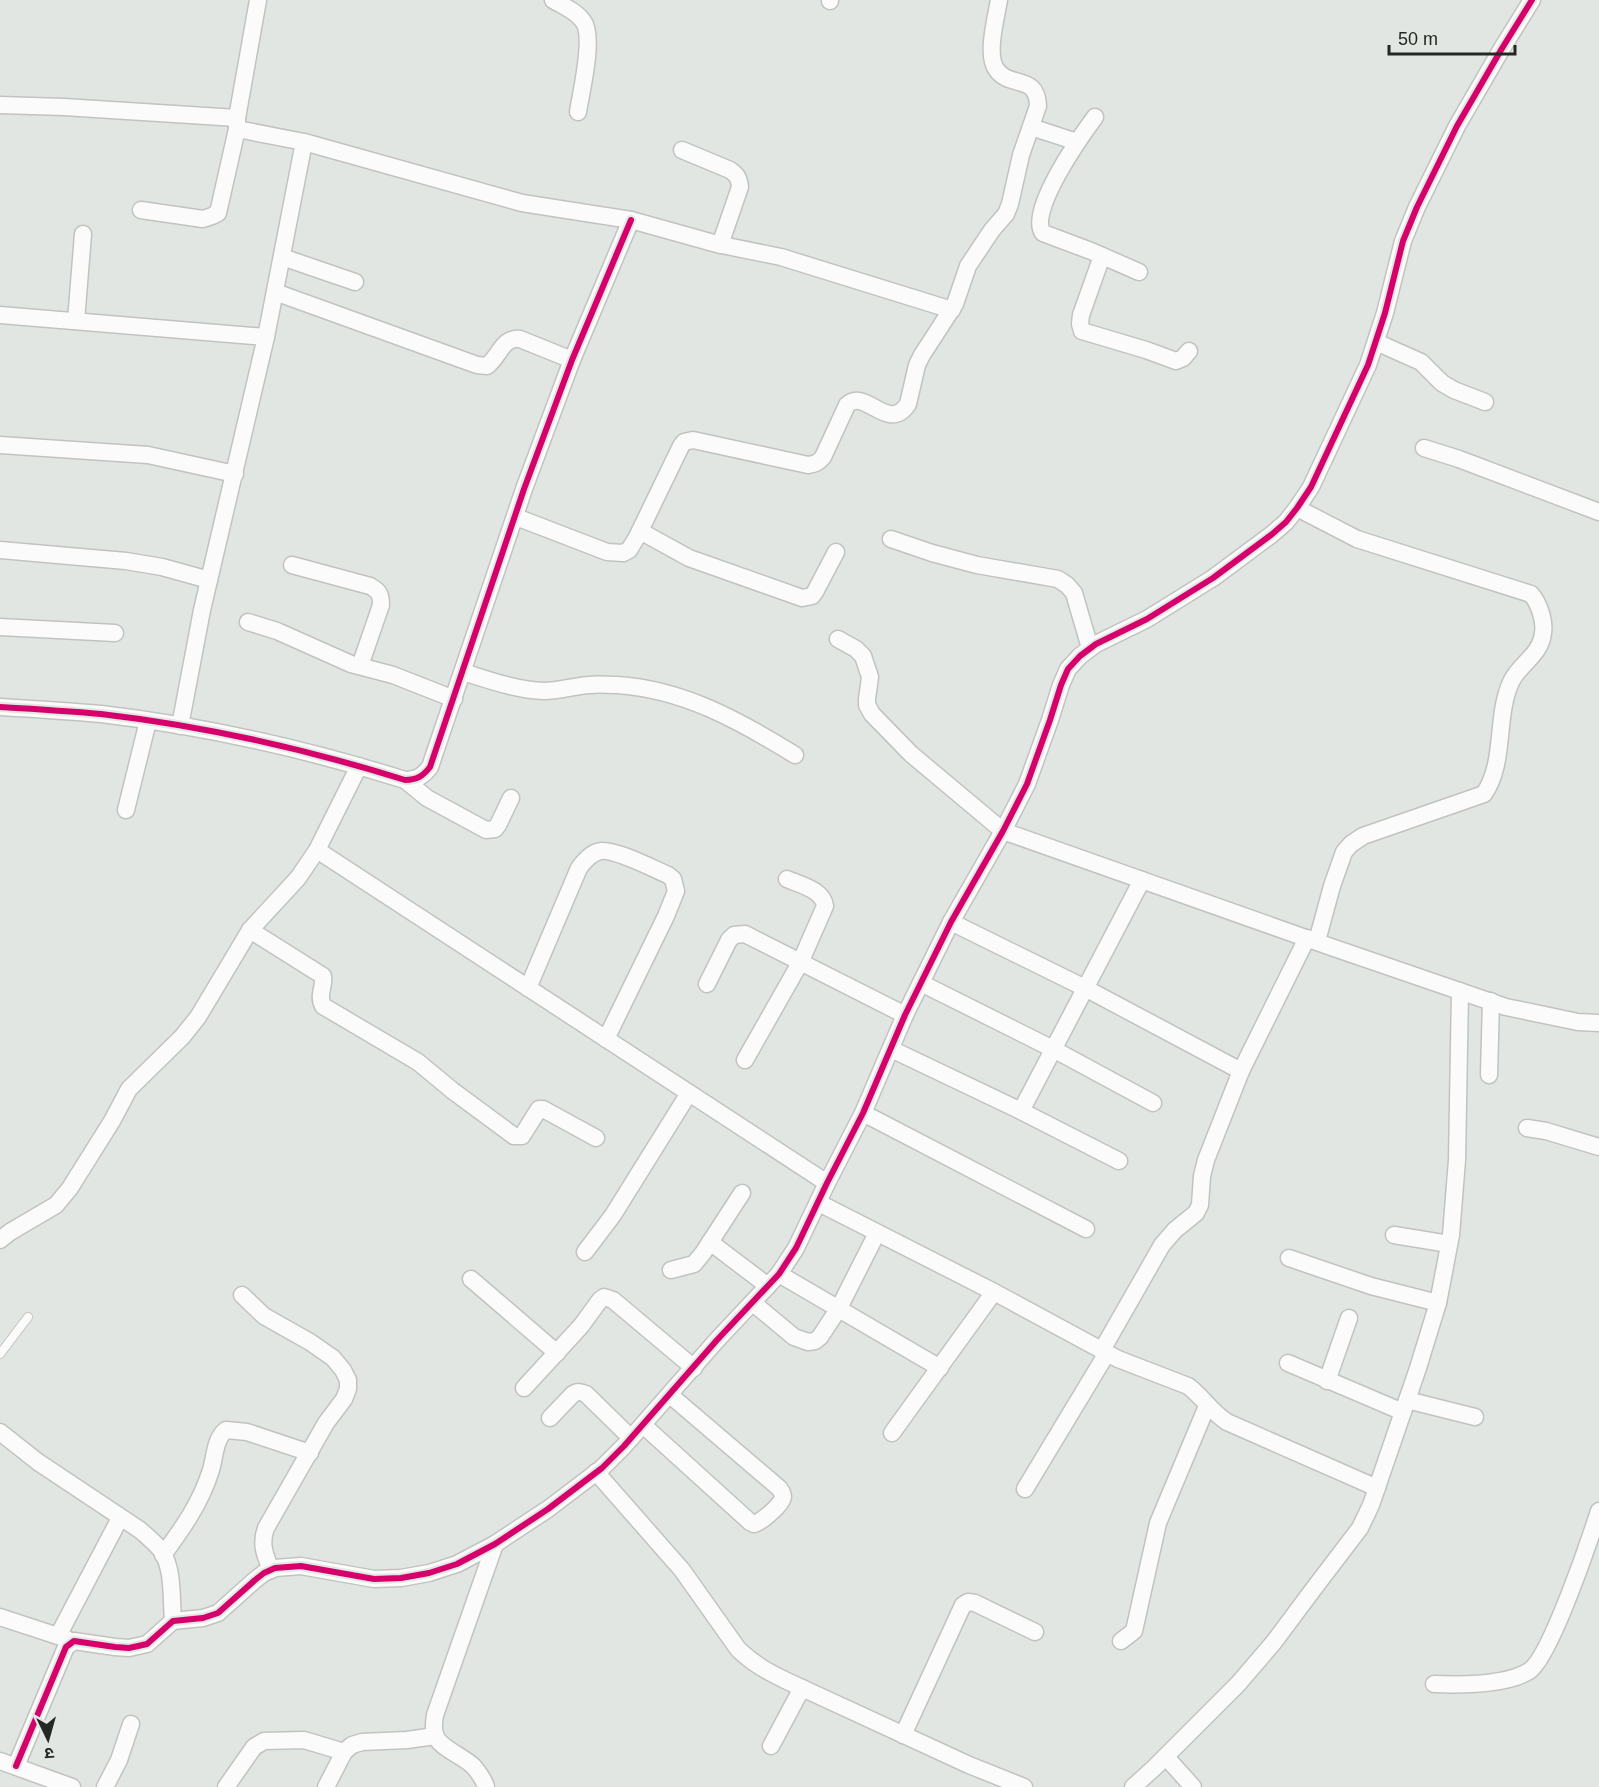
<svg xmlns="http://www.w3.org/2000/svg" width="1599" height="1787" font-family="Arial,'Noto Sans Devanagari',sans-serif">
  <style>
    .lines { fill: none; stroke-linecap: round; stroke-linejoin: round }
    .lane-casing { stroke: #c1c3c1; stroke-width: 10 }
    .street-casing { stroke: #c1c3c1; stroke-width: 19 }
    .lane { stroke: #fbfbfb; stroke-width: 8 }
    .street { stroke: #fbfbfb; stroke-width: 16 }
    .cycleway-casing { stroke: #e1e7e1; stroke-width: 10 }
    .cycleway { stroke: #d6006c; stroke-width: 6 }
  </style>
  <rect width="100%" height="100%" fill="#e2e6e2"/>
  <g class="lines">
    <g class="lane-casing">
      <polyline id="lane" points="0,1354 28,1317"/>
    </g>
    <g class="street-casing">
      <g id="street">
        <path d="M553 0C563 6 576 11 583 21 595 36 581 92 578 112"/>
        <polyline points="830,1 830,0"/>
        <polyline points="0,105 64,107 237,118"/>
        <path d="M1095 117C1081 136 1027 212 1043 233L1091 251 1139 272"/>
        <polyline points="1031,127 1077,142"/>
        <polyline points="237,129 304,142 266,337"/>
        <polyline points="304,142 522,203 631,220 717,244 781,257 952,310"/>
        <path d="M682 150 730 170C737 175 739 178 740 187L720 245"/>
        <polyline points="141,210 203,219 212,216 218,213 237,129 237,118 258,0"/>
        <polyline points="1102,256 1081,315 1080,324 1082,331 1146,350 1176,361 1183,358 1189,351"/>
        <polyline points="282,257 355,282"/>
        <path d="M275 292 477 365 487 366C500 356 502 337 520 339L572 360"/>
        <polyline points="0,315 266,337 202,610 180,726"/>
        <polyline points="76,321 83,234"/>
        <polyline points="1376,342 1421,362 1442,383 1454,390 1485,402"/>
        <polyline points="0,445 148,455 235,474"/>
        <polyline points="1424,448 1459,459 1599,512"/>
        <path d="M1297 508 1357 539 1531 594C1539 603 1545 621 1543 633 1541 655 1519 664 1511 682 1495 717 1506 762 1484 794L1363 836 1351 844 1344 852 1332 886 1317 941"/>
        <path d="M516 517 607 552 623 553 629 550 637 537 681 446 684 442 693 440 808 465C815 464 818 463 823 457L847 405C865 387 888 434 908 404L917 365 922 355 955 304 968 266 992 230 1006 214 1010 204 1021 155 1038 106C1037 73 1009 89 996 69 986 54 996 18 999 0"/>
        <polyline points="640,531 689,558 802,598 812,596 815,592 836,552"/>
        <polyline points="891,539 932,553 977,565 1058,579 1067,585 1074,593 1090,648"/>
        <polyline points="0,550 126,561 162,567 209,580"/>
        <path d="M292 565 370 586C379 591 381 594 381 605L360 666"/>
        <polyline points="248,622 277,631 351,664 393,675 454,699"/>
        <polyline points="0,627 115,633"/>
        <polyline points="838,639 856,649 863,656 870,677 867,699 867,705 872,714 911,754 1003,831 1334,948 1506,1007 1578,1022 1599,1023"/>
        <path d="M463 672C489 680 516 690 544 691 559 691 574 686 589 685 598 684 608 685 617 685 683 689 740 721 795 755"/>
        <path d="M0 707C34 709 67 711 101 714 204 726 306 749 405 780 417 780 423 776 430 767L524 489 572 360 631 220"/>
        <polyline points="405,780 427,798 486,830 495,829 498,825 511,798"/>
        <polyline points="126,810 148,721"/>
        <polyline points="317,850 827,1183"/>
        <polyline points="951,922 1085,988 1241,1071"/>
        <path d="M250 930 323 976C325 986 317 995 323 1006L418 1062 453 1091 514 1136H522L537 1112 539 1109H543L596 1138"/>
        <polyline points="921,983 1053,1049 1153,1103"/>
        <polyline points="707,984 729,940 734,935 745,934 905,1015"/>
        <path d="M528 988 579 868C585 860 592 852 601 851 615 849 654 869 668 875L673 879 676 891 666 916 606 1039"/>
        <polyline points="891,1049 1021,1111 1119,1161"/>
        <path d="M745 1060 800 963 825 906C823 890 801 885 787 879"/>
        <polyline points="1489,1075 1491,1001"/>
        <polyline points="1021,1111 1142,880"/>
        <polyline points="863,1113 1086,1229"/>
        <polyline points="1527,1128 1546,1131 1599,1147"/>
        <path d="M819 1203 994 1292 1118 1359 1188 1386C1203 1397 1210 1411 1227 1422L1377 1488"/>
        <polyline points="1394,1235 1449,1244"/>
        <polyline points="0,1240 10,1232 56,1205 70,1188 112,1121 129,1089 182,1037 198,1017 250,930 298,878 317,850 359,766"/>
        <polyline points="710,1242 768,1286"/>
        <polyline points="585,1252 613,1215 689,1093"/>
        <polyline points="1289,1258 1371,1286 1438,1303"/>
        <polyline points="671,1270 694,1264 703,1253 742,1193"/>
        <polyline points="779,1274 940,1368"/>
        <polyline points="471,1279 557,1353"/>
        <path d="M242 1295 264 1316 310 1342 333 1358 343 1370 348 1380V1389L344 1399 326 1423 266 1528C260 1544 265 1555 271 1570"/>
        <polyline points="753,1303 794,1337 808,1342 815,1341 820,1337 839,1308 877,1233"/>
        <polyline points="1102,1350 1162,1245 1175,1230 1196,1213 1200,1205 1202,1176 1206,1160 1241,1071 1307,938"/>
        <polyline points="1288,1363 1403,1412"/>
        <polyline points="1327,1381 1349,1318"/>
        <polyline points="524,1388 581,1326 600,1300 604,1297 613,1300 694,1368"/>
        <polyline points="1407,1400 1475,1417"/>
        <path d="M550 1418 573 1394C578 1391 581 1392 586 1394L631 1438"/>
        <path d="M643 1425 750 1522 754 1524C760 1523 782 1505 783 1497 783 1493 781 1491 779 1488L670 1395"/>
        <path d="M0 1432 38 1462 140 1530C147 1536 155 1543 161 1550 174 1569 171 1599 173 1621"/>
        <polyline points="892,1433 994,1292"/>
        <path d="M596 1472 682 1570 738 1649C753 1664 770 1673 789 1682L969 1765 1024 1787"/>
        <polyline points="1025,1489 1107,1353"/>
        <path d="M163 1555C182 1529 200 1504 210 1473 215 1460 214 1439 226 1430L247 1432 310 1453"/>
        <polyline points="0,1617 67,1639"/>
        <polyline points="58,1636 120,1518"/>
        <polyline points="1121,1641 1134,1631 1158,1523 1207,1406"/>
        <path d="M1434 1684C1460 1685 1507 1685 1529 1671 1550 1658 1590 1539 1599 1511"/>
        <polyline points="903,1735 963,1605 968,1602 975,1603 1035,1632"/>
        <polyline points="771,1746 802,1688"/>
        <polyline points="1166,1757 1193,1787"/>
        <polyline points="0,1761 72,1787"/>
        <polyline points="16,1766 66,1647 74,1641 115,1647 129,1648 147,1644 173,1621 203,1618 218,1613 255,1580 264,1573 275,1568 301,1566 374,1579 401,1578 429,1573 457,1564 495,1544 548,1509 602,1468 624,1446 717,1340 779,1274 796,1248 827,1183 863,1113 905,1015 951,922 1003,831 1027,784 1050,720 1061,685 1068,669 1080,656 1096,644 1147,619 1213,578 1271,535 1286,522 1297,508 1311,487 1368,365 1385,313 1403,241 1417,207 1457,126 1501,50 1532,0"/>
        <polyline points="105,1787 119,1760 131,1724"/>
        <polyline points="226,1787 254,1747 264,1741 304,1740 344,1752"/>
        <polyline points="326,1787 344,1752 352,1745 362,1742 407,1740 435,1736"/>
        <path d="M486 1787C484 1780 479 1773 474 1767 464 1756 438 1748 435 1734 433 1728 434 1721 435 1715L495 1544"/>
        <polyline points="1133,1787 1154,1768 1238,1684 1274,1642 1312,1591 1360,1528 1371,1505 1418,1368 1438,1303 1451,1235 1457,1160 1460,991"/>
      </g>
    </g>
    <use href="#lane" class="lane"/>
    <use href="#street" class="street"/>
    <g class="cycleway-casing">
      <g id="cycleway">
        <path d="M0 707C34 709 67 711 101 714 204 726 306 749 405 780 417 780 423 776 430 767L524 489 572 360 631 220"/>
        <polyline points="16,1766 66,1647 74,1641 115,1647 129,1648 147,1644 173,1621 203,1618 218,1613 255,1580 264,1573 275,1568 301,1566 374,1579 401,1578 429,1573 457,1564 495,1544 548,1509 602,1468 624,1446 717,1340 779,1274 796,1248 827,1183 863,1113 905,1015 951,922 1003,831 1027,784 1050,720 1061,685 1068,669 1080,656 1096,644 1147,619 1213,578 1271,535 1286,522 1297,508 1311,487 1368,365 1385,313 1403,241 1417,207 1457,126 1501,50 1532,0"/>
      </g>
    </g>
    <use href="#cycleway" class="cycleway"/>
  </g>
  <g transform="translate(48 1739) rotate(175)" stroke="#e1e7e1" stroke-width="4.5" paint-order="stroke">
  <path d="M0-4.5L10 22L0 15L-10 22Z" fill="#252725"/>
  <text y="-9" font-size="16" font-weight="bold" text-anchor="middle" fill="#252725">उ</text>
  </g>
  <path d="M1389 45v9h126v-9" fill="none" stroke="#252725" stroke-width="3"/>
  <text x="1398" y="45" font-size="18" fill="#252725" stroke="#e1e7e1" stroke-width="4.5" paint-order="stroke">50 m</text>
</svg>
